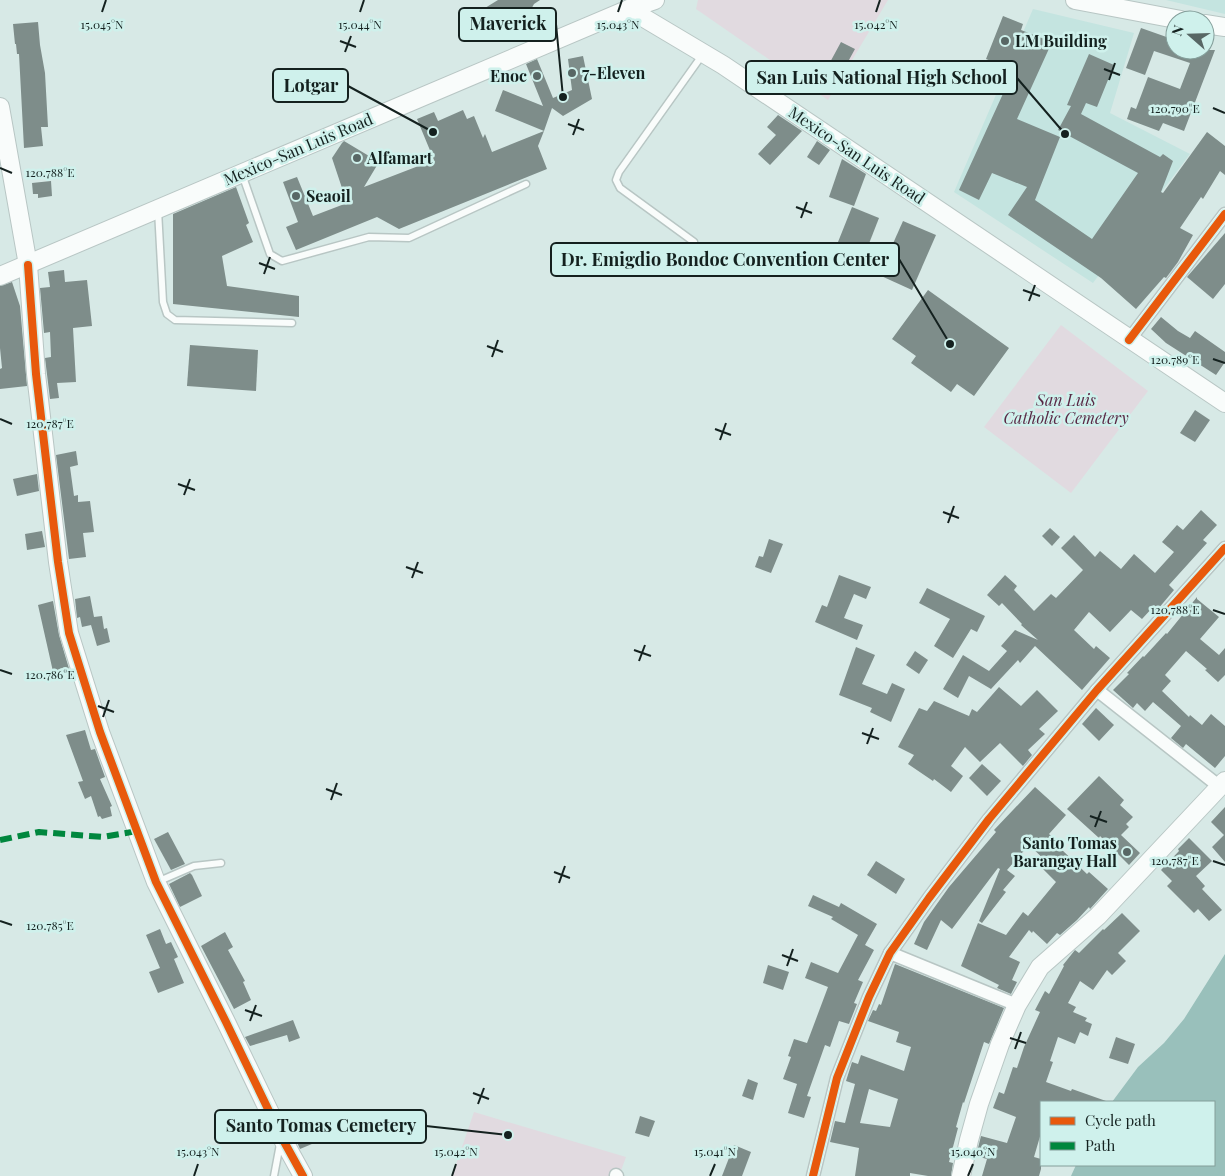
<svg xmlns="http://www.w3.org/2000/svg" width="1225" height="1176" font-family="'Playfair Display',serif">
  <style>
    .built { fill: #c4e4e0 }
    .green { fill: #e1dae0 }
    .water { fill: #99c0bb }
    .building { fill: #7e8d8a; fill-rule: evenodd }
    .lines { fill: none; stroke-linecap: round; stroke-linejoin: round }
    .lane-casing { stroke: #b8c6c4; stroke-width: 9 }
    .street-casing { stroke: #b8c6c4; stroke-width: 15 }
    .secondary-casing { stroke: #b8c6c4; stroke-width: 20 }
    .lane { stroke: #f9fcfb; stroke-width: 6 }
    .street { stroke: #f9fcfb; stroke-width: 12 }
    .secondary { stroke: #f9fcfb; stroke-width: 18 }
    .quiet { stroke: #00873e; stroke-width: 6; stroke-dasharray: 12 6; stroke-linecap: butt }
    .cycleway-casing { stroke: #cff1ec; stroke-width: 11 }
    .cycleway { stroke: #e8590c; stroke-width: 8 }
    .ticks { fill: none; stroke: #14211f; stroke-width: 2 }
    .poi-dot { fill: #586765; stroke: #cff1ec; stroke-width: 2 }
    .labels { text-anchor: middle; stroke-width: 5; stroke-linejoin: round; paint-order: stroke }
    .poi-label { font-size: 16px; font-weight: bold; fill: #14211f; stroke: #cff1ec; text-anchor: start }
    .street-label { font-size: 16px; fill: #14211f; stroke: #cff1ec }
    .park-label { font-size: 16px; font-style: italic; fill: #592845; stroke: #cff1ec }
    .ticks-label { font-size: 12px; text-anchor: middle; fill: #14211f; stroke: #cff1ec; stroke-width: 5; stroke-linejoin: round; paint-order: stroke }
    .leader { fill: none; stroke: #14211f; stroke-width: 2 }
    .callout-dot { fill: #14211f; stroke: #cff1ec; stroke-width: 2 }
    .callout { fill: #cff1ec; stroke: #14211f; stroke-width: 2 }
    .callout-label { font-size: 18px; text-anchor: middle; font-weight: bold; fill: #14211f }
  </style>
  <rect width="100%" height="100%" fill="#d7e9e6"/>
  <g class="built">
    <polygon points="1166,0 1225,0 1225,14"/>
    <polygon points="1033,9 1134,33 1110,113 1190,154 1093,283 954,192"/>
  </g>
  <g class="green">
    <polygon points="698,0 888,0 828,100 696,9"/>
    <polygon points="1061,325 1148,391 1071,493 984,427"/>
    <polygon points="474,1112 626,1157 619,1176 452,1176"/>
  </g>
  <polygon class="water" points="1225,954 1225,1176 1071,1176 1076,1165 1214,1165 1214,1102 1112,1102 1138,1067 1164,1043 1184,1019"/>
  <g class="building">
    <polygon points="498,0 540,0 534,4 529,13 523,10 484,35 472,16"/>
    <polygon points="1003,16 1023,24 1021,30 1052,42 1017,119 1060,137 1035,200 1092,239 1138,173 1058,130 1071,106 1067,105 1089,54 1114,65 1097,107 1086,103 1081,114 1160,157 1163,154 1173,161 1161,192 1163,193 1207,132 1225,146 1225,175 1220,171 1203,199 1201,197 1180,228 1193,235 1178,262 1166,278 1164,277 1136,309 1101,278 1008,215 1027,187 992,173 979,200 959,190 1007,85 1005,84 1011,69 986,59"/>
    <polygon points="38,22 40,45 45,73 48,127 41,127 43,146 24,148 19,54 17,54 16,44 15,44 13,24"/>
    <polygon points="1141,28 1175,40 1175,50 1215,50 1184,131 1163,123 1159,131 1127,119 1131,107 1136,109 1148,77 1180,89 1190,63 1154,51 1145,75 1126,68"/>
    <polygon points="841,42 855,49 844,69 841,68 829,93 812,85 823,63 828,66"/>
    <polygon points="583,56 592,99 563,116 552,108 544,131 495,111 503,90 543,106 526,64 537,59 553,98 572,90 568,59"/>
    <polygon points="463,110 467,119 474,116 483,138 485,134 492,152 544,131 538,146 547,169 399,229 377,217 296,250 286,227 298,222 283,182 297,177 313,216 347,203 332,158 342,143 344,141 379,162 364,187 434,160 417,119 434,112 438,121"/>
    <polygon points="778,115 802,131 770,165 758,154 776,135 767,127"/>
    <polygon points="817,141 830,150 819,165 807,157"/>
    <polygon points="842,159 866,174 854,206 829,197"/>
    <polygon points="51,181 52,196 38,198 38,194 33,194 32,183"/>
    <polygon points="236,187 249,223 246,225 253,242 222,256 227,286 299,296 299,317 173,304 173,214"/>
    <polygon points="852,207 879,218 861,264 834,252"/>
    <polygon points="903,221 936,235 912,290 879,275"/>
    <polygon points="1225,233 1225,284 1213,299 1187,277"/>
    <polygon points="64,270 65,282 87,280 92,326 73,328 76,382 57,383 59,398 50,399 45,358 51,357 50,332 44,333 40,288 50,287 48,272"/>
    <polygon points="12,282 20,306 27,386 0,389 0,369 2,368 0,348 0,286"/>
    <polygon points="928,290 1009,348 974,396 957,384 951,392 911,363 916,356 892,339"/>
    <polygon points="1161,317 1178,331 1190,338 1195,331 1225,352 1225,362 1216,375 1166,343 1151,329"/>
    <polygon points="190,345 258,350 256,391 187,386"/>
    <polygon points="1195,410 1210,420 1195,442 1180,433"/>
    <polygon points="76,451 78,465 70,467 74,496 78,495 78,502 90,501 94,532 83,533 86,557 69,559 56,455"/>
    <polygon points="37,474 39,491 17,496 13,479"/>
    <polygon points="1201,510 1217,525 1203,540 1207,543 1169,585 1174,590 1158,609 1154,606 1142,619 1131,610 1110,632 1089,612 1074,630 1094,649 1096,646 1110,658 1082,690 1035,646 1020,663 1018,660 991,689 969,676 958,698 943,689 963,655 989,671 1007,651 1001,646 1015,630 1038,640 1021,625 1022,624 1002,603 999,606 987,595 1005,575 1017,586 1014,590 1034,611 1051,594 1056,598 1083,570 1061,548 1074,535 1095,557 1100,551 1121,569 1134,554 1155,573 1174,552 1162,542 1177,525 1183,530"/>
    <polygon points="1050,528 1060,537 1052,546 1042,536"/>
    <polygon points="42,531 45,547 27,550 25,534"/>
    <polygon points="769,539 783,544 771,573 755,567 759,556 763,557"/>
    <polygon points="839,575 871,587 866,599 854,594 844,618 863,625 857,640 815,622 822,605 827,607"/>
    <polygon points="927,588 985,616 977,632 971,629 953,658 934,646 950,619 919,603"/>
    <polygon points="90,596 94,617 102,616 104,629 107,628 110,642 97,646 91,625 82,627 80,617 77,618 75,599"/>
    <polygon points="1197,597 1197,599 1219,617 1200,639 1219,655 1225,648 1225,675 1218,682 1205,670 1207,669 1186,651 1165,675 1171,681 1162,691 1189,717 1190,715 1202,725 1211,714 1225,726 1225,756 1215,768 1186,744 1183,748 1171,738 1181,726 1153,702 1145,711 1137,703 1133,708 1113,690 1129,674 1127,673 1143,656 1144,657 1166,633 1167,634"/>
    <polygon points="53,601 59,635 70,672 54,676 38,605"/>
    <polygon points="856,647 875,655 862,684 887,694 892,683 905,689 891,722 870,712 872,708 839,695"/>
    <polygon points="915,651 928,660 919,674 906,665"/>
    <polygon points="999,687 1021,706 1037,690 1058,711 1039,729 1045,734 1028,750 1032,755 1023,766 1000,743 980,762 965,747 951,766 963,776 951,792 934,779 933,781 908,764 914,755 898,747 919,708 927,711 934,701 969,716 972,709 977,712"/>
    <polygon points="1096,708 1114,725 1099,741 1082,724"/>
    <polygon points="85,730 91,750 95,749 105,777 100,779 112,806 110,807 112,816 102,819 100,816 98,817 91,796 85,799 78,782 83,781 66,735"/>
    <polygon points="982,764 1001,781 987,796 969,778"/>
    <polygon points="1099,776 1124,800 1120,805 1133,817 1126,824 1129,827 1121,835 1140,853 1129,865 1100,836 1099,838 1067,809"/>
    <polygon points="1035,787 1066,815 1049,834 1062,846 1060,848 1087,874 1089,872 1108,889 1090,909 1089,907 1077,920 1060,935 1057,933 1047,944 1033,931 1032,933 1029,930 1009,957 1020,962 1012,980 1017,982 1011,994 997,988 999,985 961,966 978,923 1006,935 1023,912 1028,916 1056,882 1043,869 1048,863 1029,845 1007,870 1015,876 1003,890 1006,892 982,923 979,921 1000,869 998,868 952,929 941,920 927,950 914,944 924,922 949,887 996,832 994,830"/>
    <polygon points="1225,807 1225,862 1212,847 1224,835 1211,822"/>
    <polygon points="168,832 185,864 171,870 154,839"/>
    <polygon points="1189,838 1212,861 1196,876 1205,886 1202,889 1222,910 1209,921 1198,909 1194,913 1167,886 1172,881 1161,870 1179,851 1178,849"/>
    <polygon points="876,861 905,879 896,894 867,875"/>
    <polygon points="190,873 192,875 202,896 180,907 169,884"/>
    <polygon points="813,895 839,907 841,903 877,924 865,945 874,950 858,980 863,982 854,1003 857,1004 849,1024 839,1021 830,1047 825,1045 807,1096 811,1097 804,1118 788,1113 797,1084 783,1079 791,1057 788,1056 794,1039 807,1043 828,987 805,978 811,962 838,973 858,935 831,919 833,917 808,906"/>
    <polygon points="1122,913 1140,931 1118,953 1126,961 1112,975 1107,970 1093,990 1080,981 1068,1003 1076,1007 1073,1012 1087,1018 1085,1021 1092,1024 1088,1036 1080,1032 1075,1044 1058,1037 1050,1061 1053,1062 1046,1082 1071,1091 1072,1089 1106,1101 1105,1102 1041,1102 1041,1133 1034,1157 1041,1159 1041,1169 1039,1176 982,1176 987,1159 976,1156 981,1136 1007,1143 1016,1117 993,1108 999,1092 1004,1094 1013,1067 1017,1068 1024,1047 1040,1012 1035,1010 1045,991 1049,994 1064,966 1063,965 1075,950 1079,953 1103,929 1104,930"/>
    <polygon points="160,929 166,944 171,942 178,957 174,959 184,983 158,993 149,972 160,968 146,935"/>
    <polygon points="225,932 233,947 228,950 245,981 243,982 251,1000 234,1009 201,946"/>
    <path d="M895 964 1004 1008 989 1044 984 1042 964 1103 963 1102 956 1127 958 1128 949 1162 953 1163 951 1176H928L910 1173V1176H855L859 1148 830 1142 835 1121 845 1123 855 1084 846 1081 852 1062 858 1064 861 1055 904 1071 911 1047 896 1042 899 1032 868 1021 873 1010 876 1011 879 1004 881 1005ZM869 1089 898 1099 890 1127 860 1123Z"/>
    <polygon points="768,965 789,972 783,990 763,983"/>
    <polygon points="293,1020 300,1038 289,1042 287,1035 250,1046 245,1037"/>
    <polygon points="1116,1037 1135,1044 1128,1064 1109,1058"/>
    <polygon points="748,1079 758,1083 753,1100 742,1096"/>
    <polygon points="308,1114 319,1141 300,1149 288,1122"/>
    <polygon points="640,1116 655,1121 649,1137 635,1133"/>
    <polygon points="734,1145 751,1152 742,1176 722,1176"/>
  </g>
  <g class="lines">
    <g class="lane-casing">
      <g id="lane">
        <polyline points="242,174 270,254 282,261 369,237 409,238 526,184"/>
        <polyline points="158,210 163,302 167,314 175,320 292,323"/>
        <polyline points="694,242 620,188 616,180 619,172 703,54"/>
        <polyline points="157,882 194,866 221,863"/>
        <polyline points="274,1176 280,1144"/>
      </g>
    </g>
    <g class="street-casing">
      <g id="street">
        <polyline points="1129,340 1225,214"/>
        <polyline points="1097,690 1220,787"/>
        <polyline points="890,953 1017,1005"/>
        <polyline points="616,1175 617,1176"/>
        <polyline points="813,1176 837,1078 869,997 890,953 929,898 989,819 1097,690 1225,548"/>
      </g>
    </g>
    <g class="secondary-casing">
      <g id="secondary">
        <polyline points="1075,0 1181,20"/>
        <polyline points="629,9 655,0"/>
        <polyline points="1205,24 1225,27"/>
        <polyline points="0,107 28,265 36,374 58,562 69,633 100,732 156,882 226,1022 282,1138 303,1176"/>
        <polyline points="0,276 629,9 723,65 1225,403"/>
        <polyline points="961,1176 969,1140 979,1104 1000,1044 1017,1005 1040,967 1098,916 1225,781"/>
      </g>
    </g>
    <use href="#lane" class="lane"/>
    <use href="#street" class="street"/>
    <use href="#secondary" class="secondary"/>
    <polyline class="quiet" points="0,840 39,832 103,837 137,831"/>
    <g class="cycleway-casing">
      <g id="cycleway">
        <polyline points="28,265 36,374 58,562 69,633 100,732 156,882 226,1022 282,1138 303,1176"/>
        <polyline points="1129,340 1225,214"/>
        <polyline points="813,1176 837,1078 869,997 890,953 929,898 989,819 1097,690 1225,548"/>
      </g>
    </g>
    <use href="#cycleway" class="cycleway"/>
  </g>
  <path class="ticks" d="M102 12 106 0M360 12 364 0M618 12 622 0M876 12 880 0M340 41 356 47M345 52 351 36M1104 69 1120 75M1109 80 1115 63M1213 108 1225 113M568 124 584 130M573 135 579 119M0 168 12 173M796 207 812 213M801 218 807 202M259 263 275 269M264 274 270 257M1023 290 1040 296M1029 301 1035 285M487 346 503 352M492 357 498 340M1213 359 1225 363M0 419 12 424M715 429 731 435M720 440 726 423M178 484 195 490M184 495 190 479M943 512 959 518M948 523 954 506M406 567 423 573M412 578 418 562M1213 610 1225 614M634 650 651 656M639 661 645 645M0 670 12 674M98 706 114 712M103 717 109 700M862 733 879 739M867 744 873 728M326 789 342 795M331 800 337 783M1090 816 1107 822M1095 827 1101 811M1213 861 1225 865M554 872 570 878M559 883 565 866M0 921 12 925M782 955 798 961M787 966 793 949M245 1010 262 1016M250 1021 256 1005M1010 1038 1026 1043M1015 1049 1021 1032M473 1093 489 1099M478 1104 484 1088M194 1176 198 1164M452 1176 456 1164M710 1176 715 1164M968 1176 973 1164"/>
  <g class="poi-dot">
    <circle cx="1005" cy="41" r="5"/>
    <circle cx="572" cy="73" r="5"/>
    <circle cx="537" cy="76" r="5"/>
    <circle cx="357" cy="158" r="5"/>
    <circle cx="296" cy="196" r="5"/>
    <circle cx="1127" cy="852" r="5"/>
  </g>
  <g class="labels">
    <g class="poi-label">
      <text x="1015" y="47">LM Building</text>
      <text x="582" y="79">7-Eleven</text>
      <text x="527" y="82" text-anchor="end">Enoc</text>
      <text x="367" y="164">Alfamart</text>
      <text x="306" y="202">Seaoil</text>
      <text x="1117" y="849" text-anchor="end">Santo Tomas<tspan x="1117" dy="18">Barangay Hall</tspan></text>
    </g>
    <g class="street-label">
      <text transform="translate(298 149) rotate(-23)" y="6">Mexico-San Luis Road</text>
      <text transform="translate(857 155) rotate(34)" y="6">Mexico-San Luis Road</text>
    </g>
    <g class="park-label">
      <text x="1066" y="406">San Luis<tspan x="1066" dy="18">Catholic Cemetery</tspan></text>
    </g>
  </g>
  <g class="ticks-label">
    <text x="102" y="29">15.045°N</text>
    <text x="360" y="29">15.044°N</text>
    <text x="618" y="29">15.043°N</text>
    <text x="876" y="29">15.042°N</text>
    <text x="1175" y="113">120.790°E</text>
    <text x="50" y="177">120.788°E</text>
    <text x="1175" y="364">120.789°E</text>
    <text x="50" y="428">120.787°E</text>
    <text x="1175" y="614">120.788°E</text>
    <text x="50" y="679">120.786°E</text>
    <text x="1175" y="865">120.787°E</text>
    <text x="50" y="930">120.785°E</text>
    <text x="198" y="1156">15.043°N</text>
    <text x="456" y="1156">15.042°N</text>
    <text x="715" y="1156">15.041°N</text>
    <text x="973" y="1156">15.040°N</text>
  </g>
  <path class="leader" d="M563 97L556 24M1065 134L1017 78M433 132L348 86M950 344L899 259M508 1135L426 1126"/>
  <g class="callout-dot">
    <circle cx="563" cy="97" r="5"/>
    <circle cx="1065" cy="134" r="5"/>
    <circle cx="433" cy="132" r="5"/>
    <circle cx="950" cy="344" r="5"/>
    <circle cx="508" cy="1135" r="5"/>
  </g>
  <g class="callout">
    <rect x="459" y="8" width="97" height="33" rx="5"/>
    <rect x="746" y="61" width="271" height="33" rx="5"/>
    <rect x="273" y="69" width="75" height="33" rx="5"/>
    <rect x="551" y="243" width="348" height="33" rx="5"/>
    <rect x="215" y="1110" width="211" height="33" rx="5"/>
  </g>
  <g class="callout-label">
    <text x="508" y="30">Maverick</text>
    <text x="882" y="84">San Luis National High School</text>
    <text x="311" y="92">Lotgar</text>
    <text x="725" y="266">Dr. Emigdio Bondoc Convention Center</text>
    <text x="321" y="1132">Santo Tomas Cemetery</text>
  </g>
  <rect x="1040" y="1101" width="175" height="65" fill="#cff1ec" stroke="#849e9a"/>
  <rect x="1050" y="1117" width="25" height="8" fill="#e8590c" stroke="#849e9a"/>
  <text x="1085" y="1126" font-size="15" fill="#14211f">Cycle path</text>
  <rect x="1050" y="1142" width="25" height="8" fill="#00873e" stroke="#849e9a"/>
  <text x="1085" y="1151" font-size="15" fill="#14211f">Path</text>
  <g transform="translate(1190 35) rotate(290)"><circle r="24" fill="#cff1ec" stroke="#849e9a"/>
  <path d="M0-4L9 19L0 12L-9 19Z" fill="#586765"/>
  <text y="-8" font-size="14" font-weight="bold" text-anchor="middle" fill="#14211f">N</text>
  </g>
</svg>
